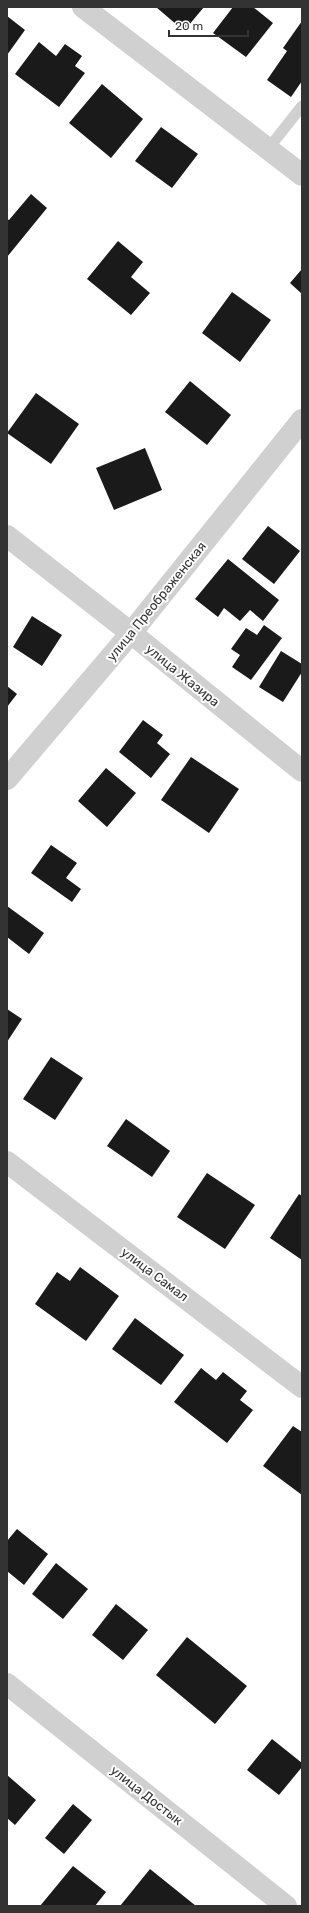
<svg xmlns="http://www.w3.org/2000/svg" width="309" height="1913" font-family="Rubik,sans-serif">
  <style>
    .building { fill: #1a1a1a }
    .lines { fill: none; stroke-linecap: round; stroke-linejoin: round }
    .lane { stroke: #d0d0d0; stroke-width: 11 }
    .street { stroke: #d0d0d0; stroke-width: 22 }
    .labels { text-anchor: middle; stroke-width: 4; stroke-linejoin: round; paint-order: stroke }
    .street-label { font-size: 13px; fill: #333; stroke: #fff }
  </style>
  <rect width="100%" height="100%" fill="#fff"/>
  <g class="building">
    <polygon points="156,7 204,7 184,31"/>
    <polygon points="233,7 253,7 273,23 246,57 213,33"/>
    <polygon points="7,16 25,30 7,55"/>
    <polygon points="302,21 302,81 291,97 267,80 287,51 283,48"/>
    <polygon points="39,42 56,56 65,44 82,56 75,66 85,73 59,107 15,74"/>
    <polygon points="102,84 143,119 111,158 69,123"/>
    <polygon points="161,127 198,154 172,188 135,161"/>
    <polygon points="31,194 47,208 7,257 7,219 9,220"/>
    <polygon points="118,241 143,262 131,277 150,293 131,315 87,279"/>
    <polygon points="302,269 302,294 290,283"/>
    <polygon points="232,292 271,320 240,362 202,333"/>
    <polygon points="190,381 231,415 207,445 165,412"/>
    <polygon points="36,393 79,424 51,464 7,433"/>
    <polygon points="145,448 162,490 114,510 96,468"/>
    <polygon points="268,526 300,551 274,584 242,559"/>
    <polygon points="228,559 279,600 263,621 250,610 240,621 224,608 218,617 195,599"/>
    <polygon points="32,616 62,635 42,666 13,647"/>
    <polygon points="264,625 282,638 251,680 232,667 240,655 231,649 246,628 257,635"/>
    <polygon points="281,651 302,664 302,672 283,702 259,687"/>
    <polygon points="7,686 17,694 7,707"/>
    <polygon points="143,720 163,735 157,743 170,754 151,778 119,752"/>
    <polygon points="191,757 239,789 209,833 161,800"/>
    <polygon points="106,768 136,793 107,827 78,801"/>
    <polygon points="51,845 77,863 66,878 81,889 72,902 31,873"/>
    <polygon points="7,906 44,933 29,954 7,937"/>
    <polygon points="7,1009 22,1019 7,1042"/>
    <polygon points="51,1057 83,1078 55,1120 23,1099"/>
    <polygon points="126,1119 170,1151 152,1177 107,1146"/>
    <polygon points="207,1173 255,1205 225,1249 177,1217"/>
    <polygon points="299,1194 302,1196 302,1260 270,1238"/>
    <polygon points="80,1267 119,1296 86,1341 35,1304 57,1272 70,1281"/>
    <polygon points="135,1318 184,1355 161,1385 112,1349"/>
    <polygon points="201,1368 216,1380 223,1372 247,1391 240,1400 253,1410 227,1443 174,1402"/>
    <polygon points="293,1426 302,1432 302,1495 263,1466"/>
    <polygon points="17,1529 48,1554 24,1585 7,1571 7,1541"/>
    <polygon points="56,1563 88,1589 63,1619 32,1594"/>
    <polygon points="116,1604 148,1630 123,1660 92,1635"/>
    <polygon points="187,1637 247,1686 215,1724 156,1675"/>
    <polygon points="272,1739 302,1763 302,1767 279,1795 247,1770"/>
    <polygon points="7,1775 36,1800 15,1825 7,1818"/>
    <polygon points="73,1804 92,1820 64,1854 45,1838"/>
    <polygon points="73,1866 106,1892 95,1906 40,1906"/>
    <polygon points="150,1869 196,1906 120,1906"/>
  </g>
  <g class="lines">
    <polyline class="lane" points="268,149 302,106"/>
    <g class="street">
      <polyline points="83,7 302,175"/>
      <polyline points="7,536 131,633 302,771"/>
      <polyline points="7,779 131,633 302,420"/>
      <polyline points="7,1162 302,1387"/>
      <polyline points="7,1684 286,1906"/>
    </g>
  </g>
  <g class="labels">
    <g class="street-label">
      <text transform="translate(156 601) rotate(-51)" y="5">улица Преображенская</text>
      <text transform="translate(183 675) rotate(39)" y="5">улица Жазира</text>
      <text transform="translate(155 1274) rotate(37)" y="5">улица Самал</text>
      <text transform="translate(147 1795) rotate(38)" y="5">улица Достык</text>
    </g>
  </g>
  <rect width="309" height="1913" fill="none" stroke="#333333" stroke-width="16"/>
  <path d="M169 30v6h79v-6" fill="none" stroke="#333333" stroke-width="2"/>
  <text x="175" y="30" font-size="12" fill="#333333" stroke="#ffffff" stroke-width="3" paint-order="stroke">20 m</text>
</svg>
